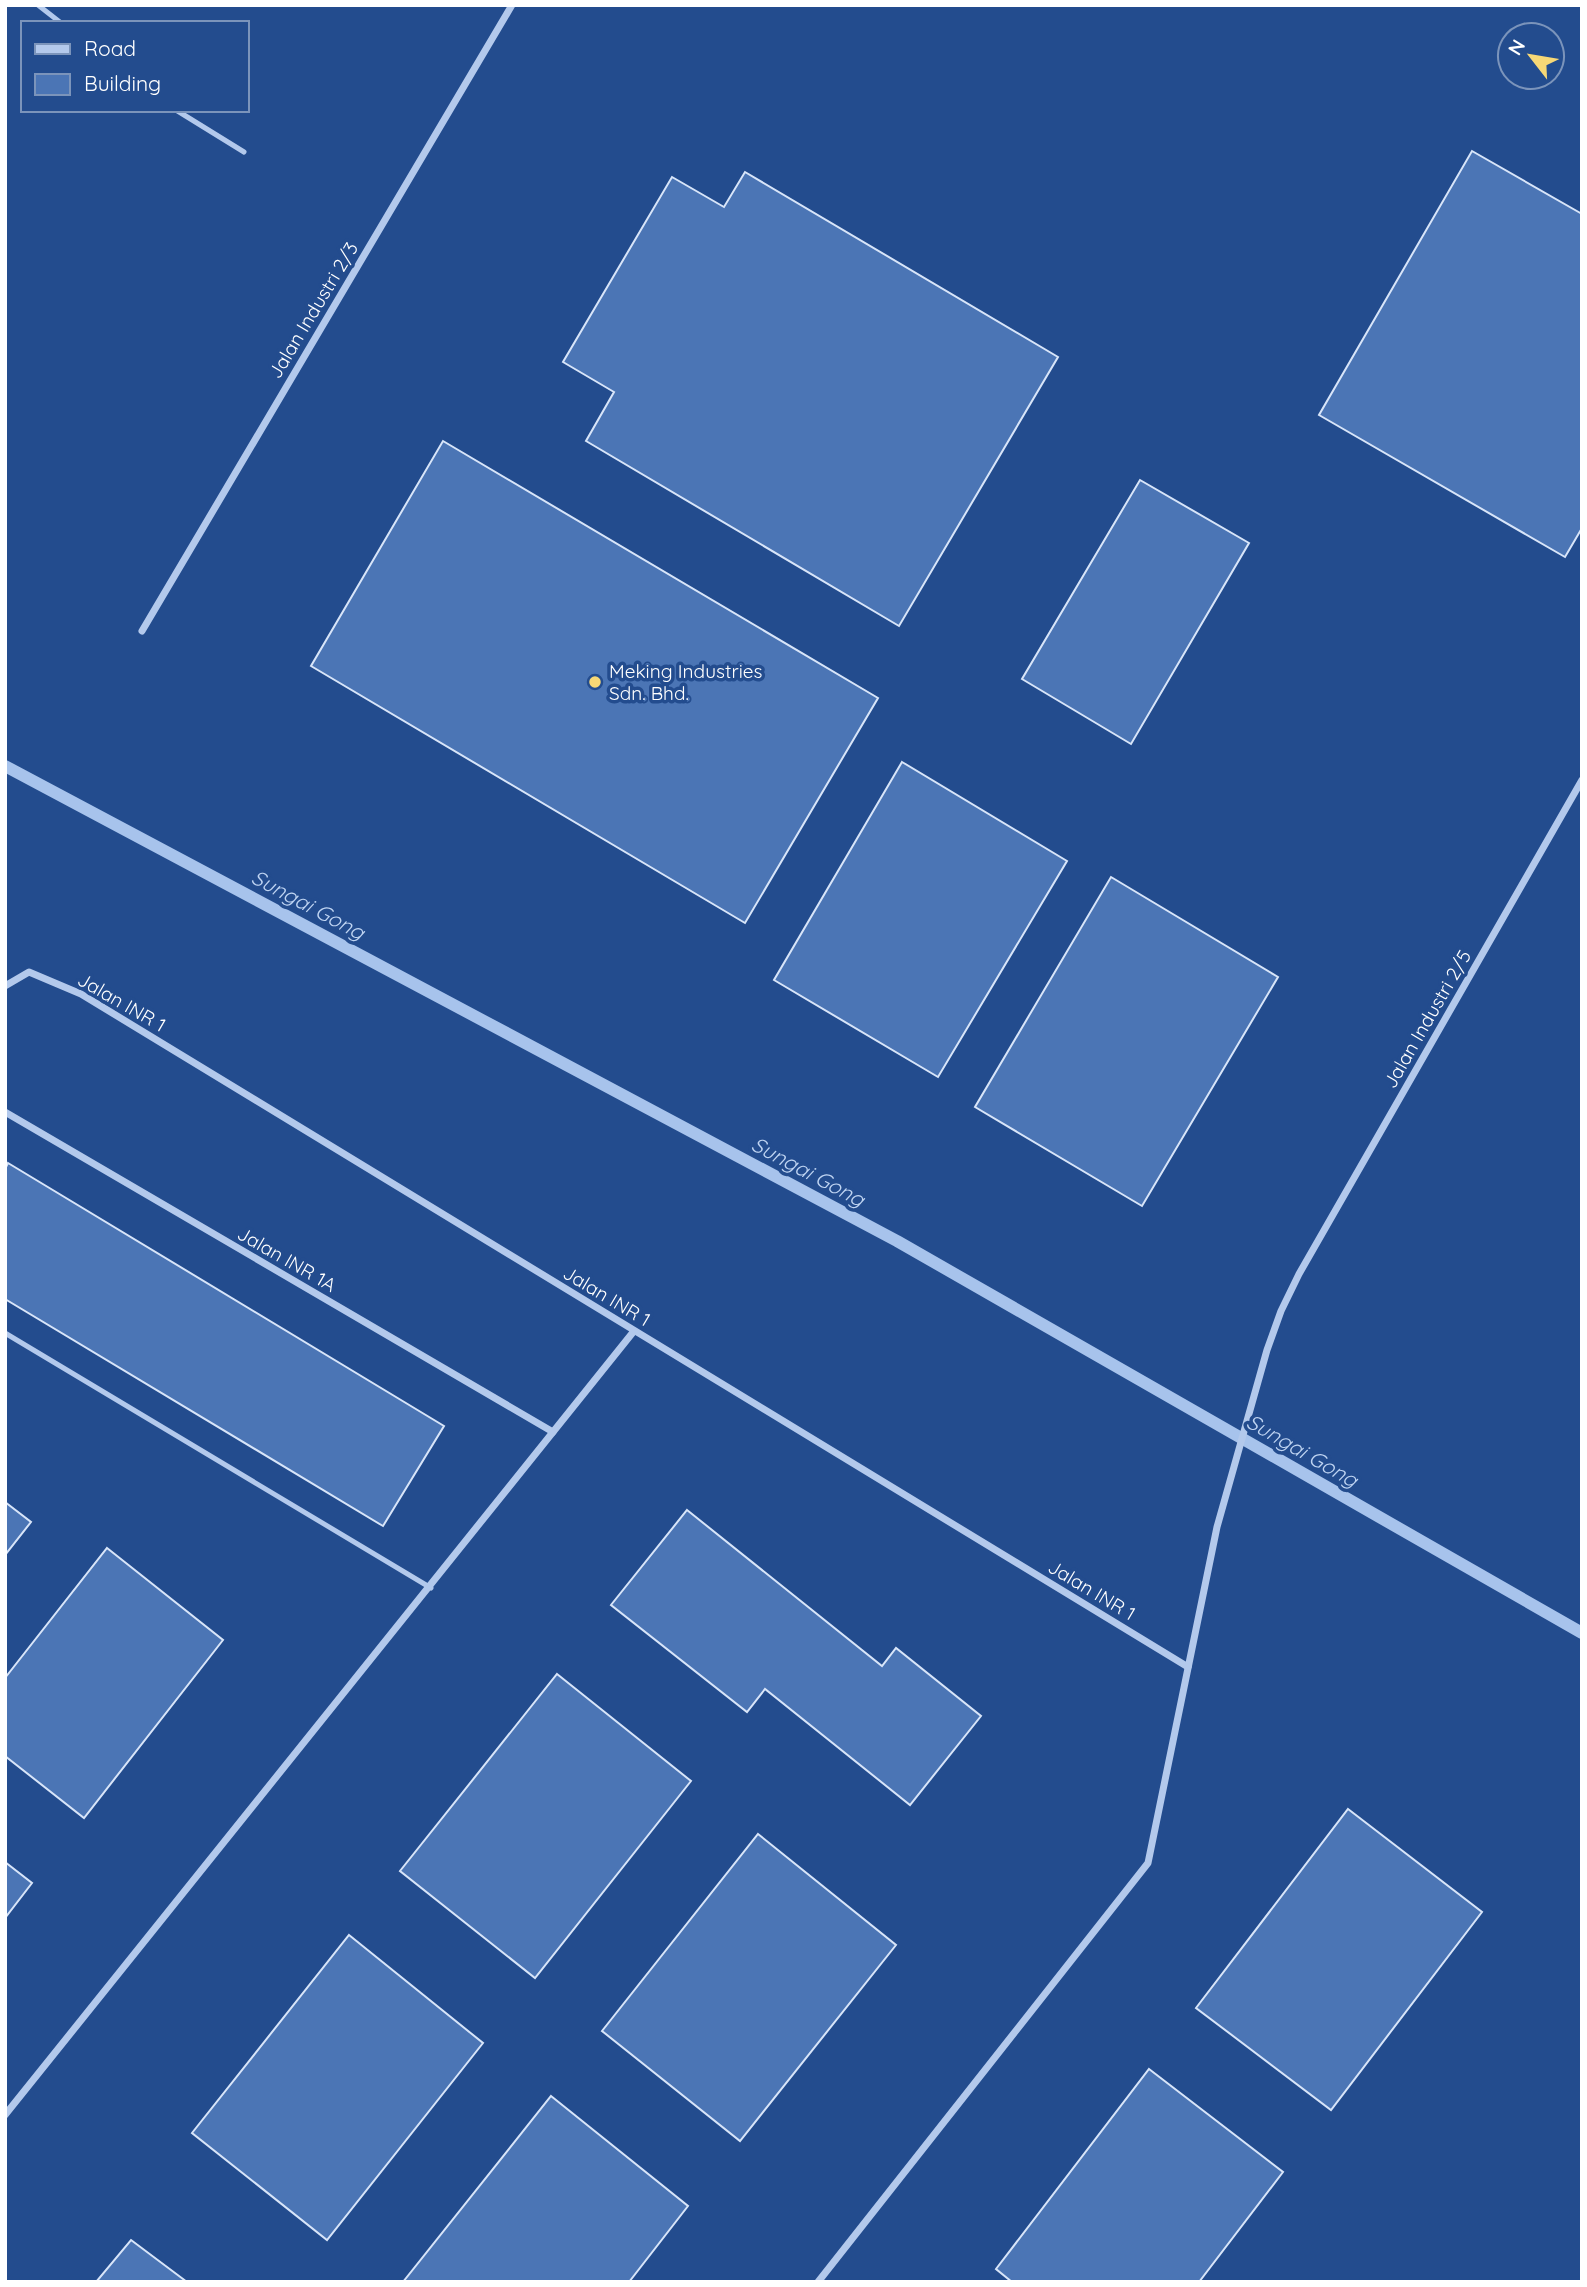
<svg xmlns="http://www.w3.org/2000/svg" width="1587" height="2287" font-family="Quicksand,sans-serif">
  <style>
    .lines { fill: none; stroke-linecap: round; stroke-linejoin: round }
    .stream { stroke: #a7c3ec; stroke-width: 12 }
    .building { fill: #4b75b5; stroke: #d8e5f9; stroke-width: 2 }
    .service { stroke: #b3c9ec; stroke-width: 5 }
    .minor { stroke: #b3c9ec; stroke-width: 7 }
    .poi-dot { fill: #f7d876; stroke: #234c8e; stroke-width: 2.5 }
    .labels { text-anchor: middle; stroke-width: 7; stroke-linejoin: round; paint-order: stroke }
    .street-label { font-size: 19px; fill: #fff; stroke: #234c8e }
    .poi-label { font-size: 19px; fill: #fff; stroke: #234c8e; text-anchor: start }
    .water-label { font-size: 21px; font-style: italic; fill: #bfd4f2; stroke: #234c8e }
  </style>
  <rect width="100%" height="100%" fill="#234c8e"/>
  <g class="lines">
    <polyline class="stream" points="5,766 897,1241 1582,1633"/>
  </g>
  <g class="building">
    <polygon points="1472,151 1582,214 1582,528 1565,557 1319,415"/>
    <polygon points="745,172 1058,357 899,626 586,441 614,392 563,362 672,177 724,207"/>
    <polygon points="443,441 878,698 745,923 311,666"/>
    <polygon points="1140,480 1249,543 1131,744 1022,679"/>
    <polygon points="902,762 1067,861 938,1077 774,980"/>
    <polygon points="1111,877 1278,977 1142,1206 975,1107"/>
    <polygon points="8,1163 444,1426 383,1526 5,1299 5,1169"/>
    <polygon points="5,1502 31,1522 5,1555"/>
    <polygon points="687,1510 882,1666 896,1648 981,1716 910,1805 765,1689 747,1712 611,1605"/>
    <polygon points="107,1548 223,1640 84,1818 5,1756 5,1678"/>
    <polygon points="557,1674 691,1781 535,1978 400,1871"/>
    <polygon points="1348,1809 1482,1912 1331,2110 1196,2008"/>
    <polygon points="758,1834 896,1945 740,2141 602,2031"/>
    <polygon points="5,1862 32,1883 5,1918"/>
    <polygon points="349,1935 483,2043 327,2240 192,2133"/>
    <polygon points="1149,2069 1283,2172 1199,2282 1012,2282 996,2269"/>
    <polygon points="551,2096 688,2206 629,2282 403,2282"/>
    <polygon points="131,2240 187,2282 96,2282"/>
  </g>
  <g class="lines">
    <g class="service">
      <polyline points="38,5 61,23"/>
      <polyline points="176,110 244,152"/>
      <polyline points="5,1333 431,1588"/>
    </g>
    <g class="minor">
      <polyline points="142,631 512,5"/>
      <polyline points="5,986 29,972 81,994 1188,1667"/>
      <polyline points="5,1112 553,1432"/>
      <polyline points="5,2115 634,1331"/>
      <polyline points="818,2282 1148,1863 1217,1527 1267,1350 1281,1311 1299,1274 1582,780"/>
    </g>
  </g>
  <circle class="poi-dot" cx="595" cy="682" r="7"/>
  <g class="labels">
    <g class="street-label">
      <text transform="translate(313 310) rotate(-59)" y="7">Jalan Industri 2/3</text>
      <text transform="translate(122 1002) rotate(30)" y="7">Jalan INR 1</text>
      <text transform="translate(1427 1019) rotate(-60)" y="7">Jalan Industri 2/5</text>
      <text transform="translate(287 1259) rotate(30)" y="7">Jalan INR 1A</text>
      <text transform="translate(607 1296) rotate(31)" y="7">Jalan INR 1</text>
      <text transform="translate(1092 1590) rotate(31)" y="7">Jalan INR 1</text>
    </g>
    <g class="poi-label">
      <text x="609" y="678">Meking Industries<tspan x="609" dy="22">Sdn. Bhd.</tspan></text>
    </g>
    <g class="water-label">
      <text transform="translate(308 905) rotate(28)" y="7">Sungai Gong</text>
      <text transform="translate(808 1172) rotate(28)" y="7">Sungai Gong</text>
      <text transform="translate(1302 1451) rotate(30)" y="7">Sungai Gong</text>
    </g>
  </g>
  <rect width="1587" height="2287" fill="none" stroke="#ffffff" stroke-width="14"/>
  <rect x="21" y="21" width="228" height="91" fill="#234c8e" stroke="#7b94bb" stroke-width="2"/>
  <rect x="35" y="44" width="35" height="10" fill="#b3c9ec" stroke="#7b94bb" stroke-width="2"/>
  <text x="84" y="56" font-size="21" fill="#ffffff">Road</text>
  <rect x="35" y="74" width="35" height="21" fill="#4b75b5" stroke="#7b94bb" stroke-width="2"/>
  <text x="84" y="91" font-size="21" fill="#ffffff">Building</text>
  <g transform="translate(1531 56) rotate(301)"><circle r="33" fill="#234c8e" stroke="#7b94bb" stroke-width="2"/>
  <path d="M0-5L12 26L0 18L-12 26Z" fill="#f7d876"/>
  <text y="-10" font-size="19" font-weight="bold" text-anchor="middle" fill="#ffffff">N</text>
  </g>
</svg>
